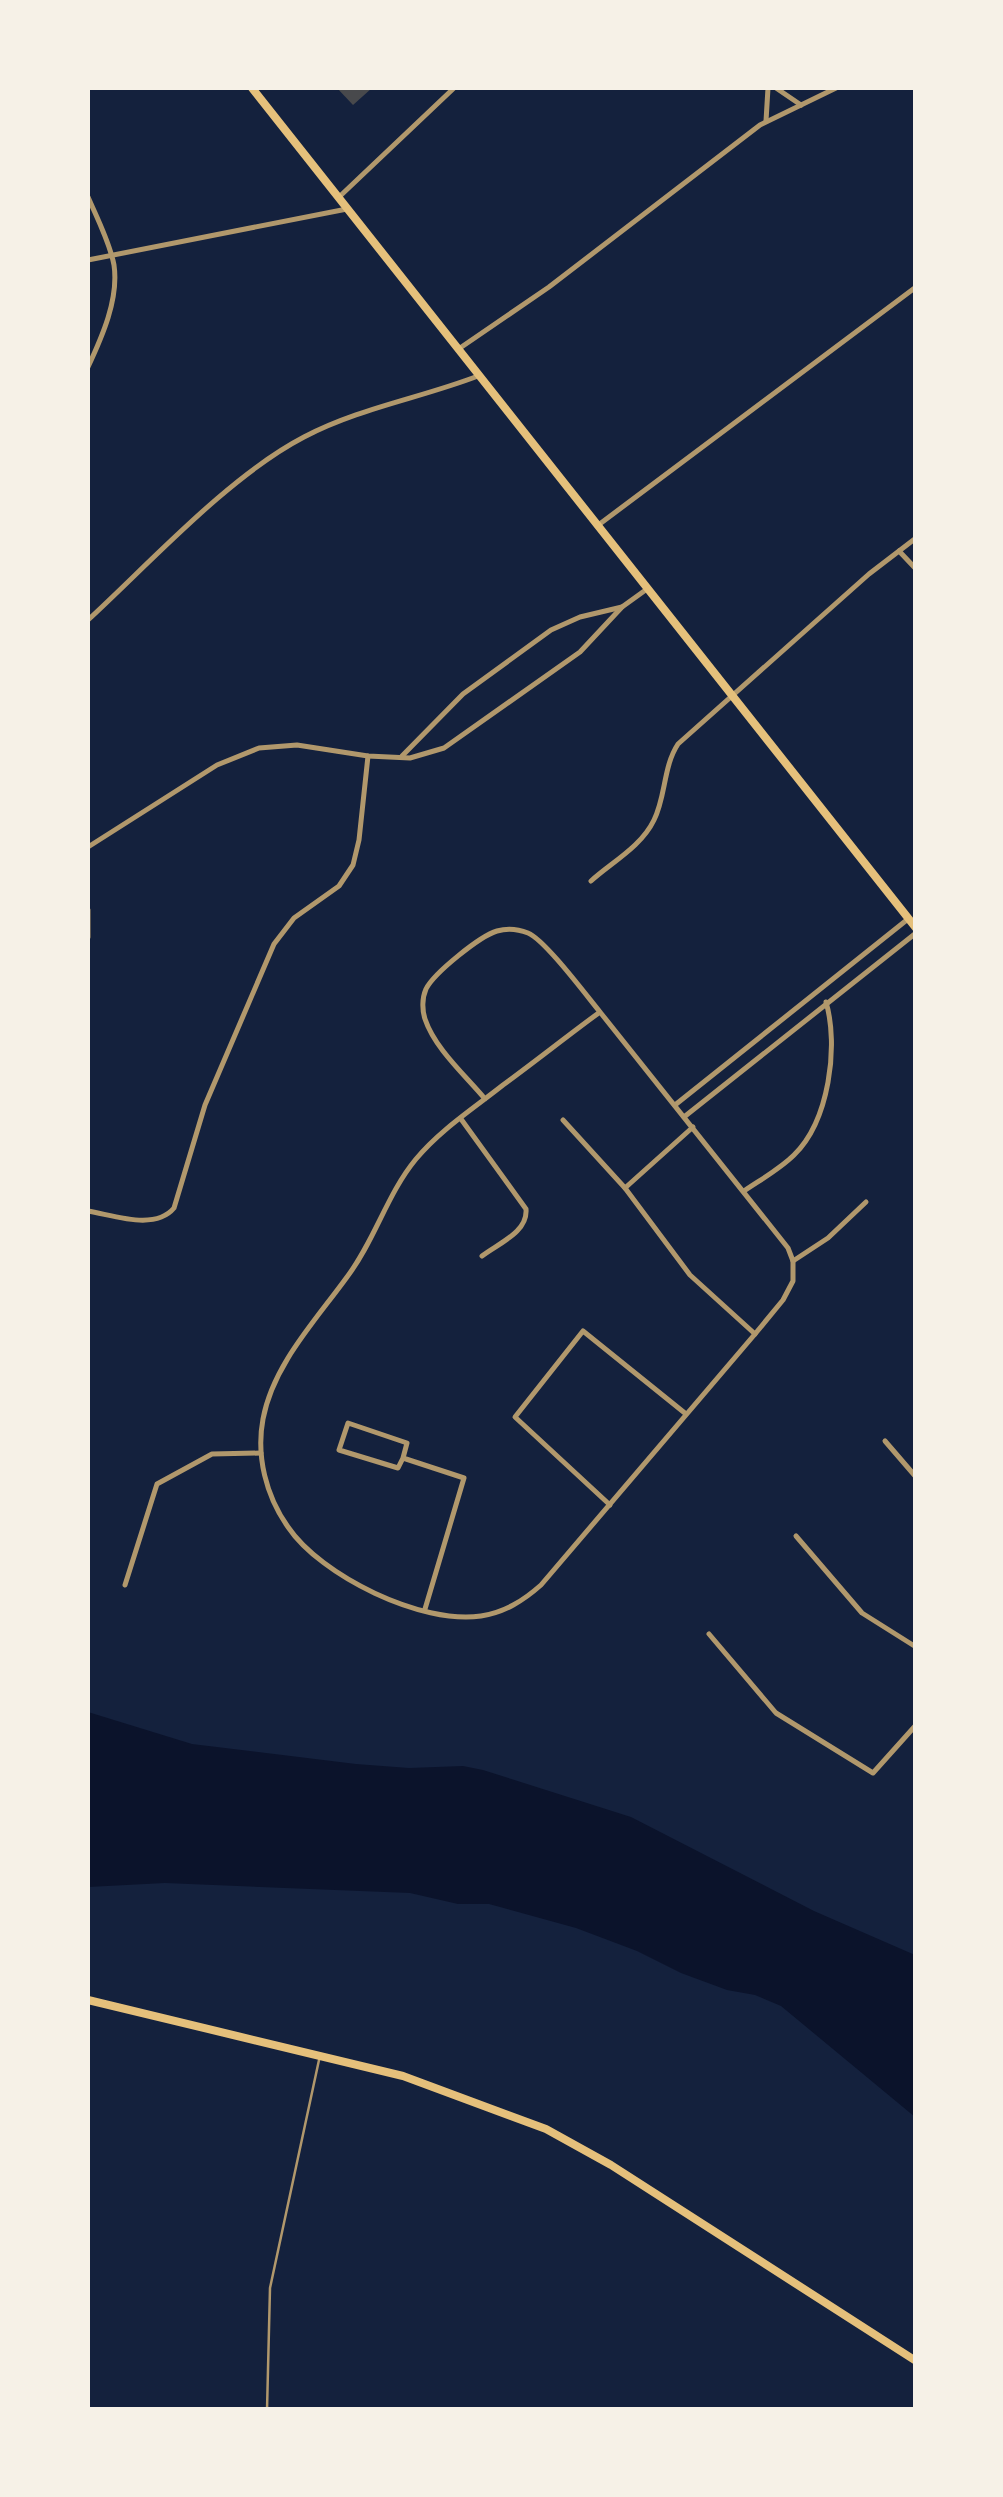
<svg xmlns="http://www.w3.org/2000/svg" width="1003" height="2497" font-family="'PT Sans',sans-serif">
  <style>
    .water { fill: #0b132b }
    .building { fill: #48494c }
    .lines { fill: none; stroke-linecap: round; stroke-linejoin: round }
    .service { stroke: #b1986c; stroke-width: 2.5 }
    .minor { stroke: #b1986c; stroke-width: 5 }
    .secondary { stroke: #e5c07b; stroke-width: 8 }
  </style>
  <rect width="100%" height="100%" fill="#14213d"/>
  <polygon class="water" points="88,1712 192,1744 356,1764 409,1768 463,1766 483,1770 631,1817 814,1911 915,1955 915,2117 781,2006 755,1995 727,1990 681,1973 637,1951 576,1928 489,1904 458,1904 410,1893 165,1883 88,1887"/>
  <polygon class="building" points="337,88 372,88 353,105"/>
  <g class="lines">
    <polyline class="service" points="267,2410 270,2288 319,2060"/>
    <g class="minor">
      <polyline points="776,88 801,105"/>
      <polyline points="766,121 768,88"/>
      <path d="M88 197C97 218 110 243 114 265 119 299 102 337 88 367"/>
      <polyline points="338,198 454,88"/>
      <polyline points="88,260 347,209"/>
      <polyline points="460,348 549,287 760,125 836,88"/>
      <polyline points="597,526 916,287"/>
      <polyline points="899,551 916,569"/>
      <path d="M88 620C151 562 229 476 304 437 359 408 421 398 478 376"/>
      <polyline points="402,756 463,694 551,630 580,617 622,607"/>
      <polyline points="88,847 217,765 259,748 297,745 368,756 410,758 444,748 580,652 622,607 647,589"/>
      <path d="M591 881C612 862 641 847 654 820 666 796 663 767 678 744L869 574 916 538"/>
      <polyline points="88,910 88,937"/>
      <path d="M485 1099C466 1076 435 1049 425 1019 422 1010 422 998 426 989 434 973 480 936 497 931 507 928 518 929 528 933 545 940 586 995 600 1012L788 1248 793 1261V1281L783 1300 755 1334 541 1585C523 1601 505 1612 481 1616 422 1625 321 1576 288 1527 266 1496 256 1456 263 1419 273 1365 316 1320 347 1277 375 1240 387 1194 416 1159 440 1130 474 1108 503 1085 536 1061 567 1036 600 1012"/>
      <polyline points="675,1105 908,919"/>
      <polyline points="684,1117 916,933"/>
      <path d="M461 1119 526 1209C528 1232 499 1243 482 1256"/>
      <polyline points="563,1120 625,1188 690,1275 755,1334"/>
      <polyline points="625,1188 693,1127"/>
      <path d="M744 1191C760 1180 780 1169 794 1155 829 1121 839 1046 826 1002"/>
      <path d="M88 1211C113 1215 155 1231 174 1208L205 1105 274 944 294 918 339 886 353 865 359 840 368 756"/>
      <polyline points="793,1261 828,1238 866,1202"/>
      <polyline points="885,1441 916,1477"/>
      <polyline points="403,1458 398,1468 339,1450 348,1423 407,1443 403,1458 464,1478 425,1609"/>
      <polyline points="610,1505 515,1417 583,1331 686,1414"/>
      <polyline points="796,1536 862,1613 916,1647"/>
      <polyline points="125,1585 157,1484 212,1454 261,1453"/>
      <polyline points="709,1634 776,1713 873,1773 916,1725"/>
    </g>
    <g class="secondary">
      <polyline points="252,88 916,928"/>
      <polyline points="88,2000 403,2076 546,2129 611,2165 916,2361"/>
    </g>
  </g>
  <rect width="1003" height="2497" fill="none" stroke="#f6f1e7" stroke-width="180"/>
</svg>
